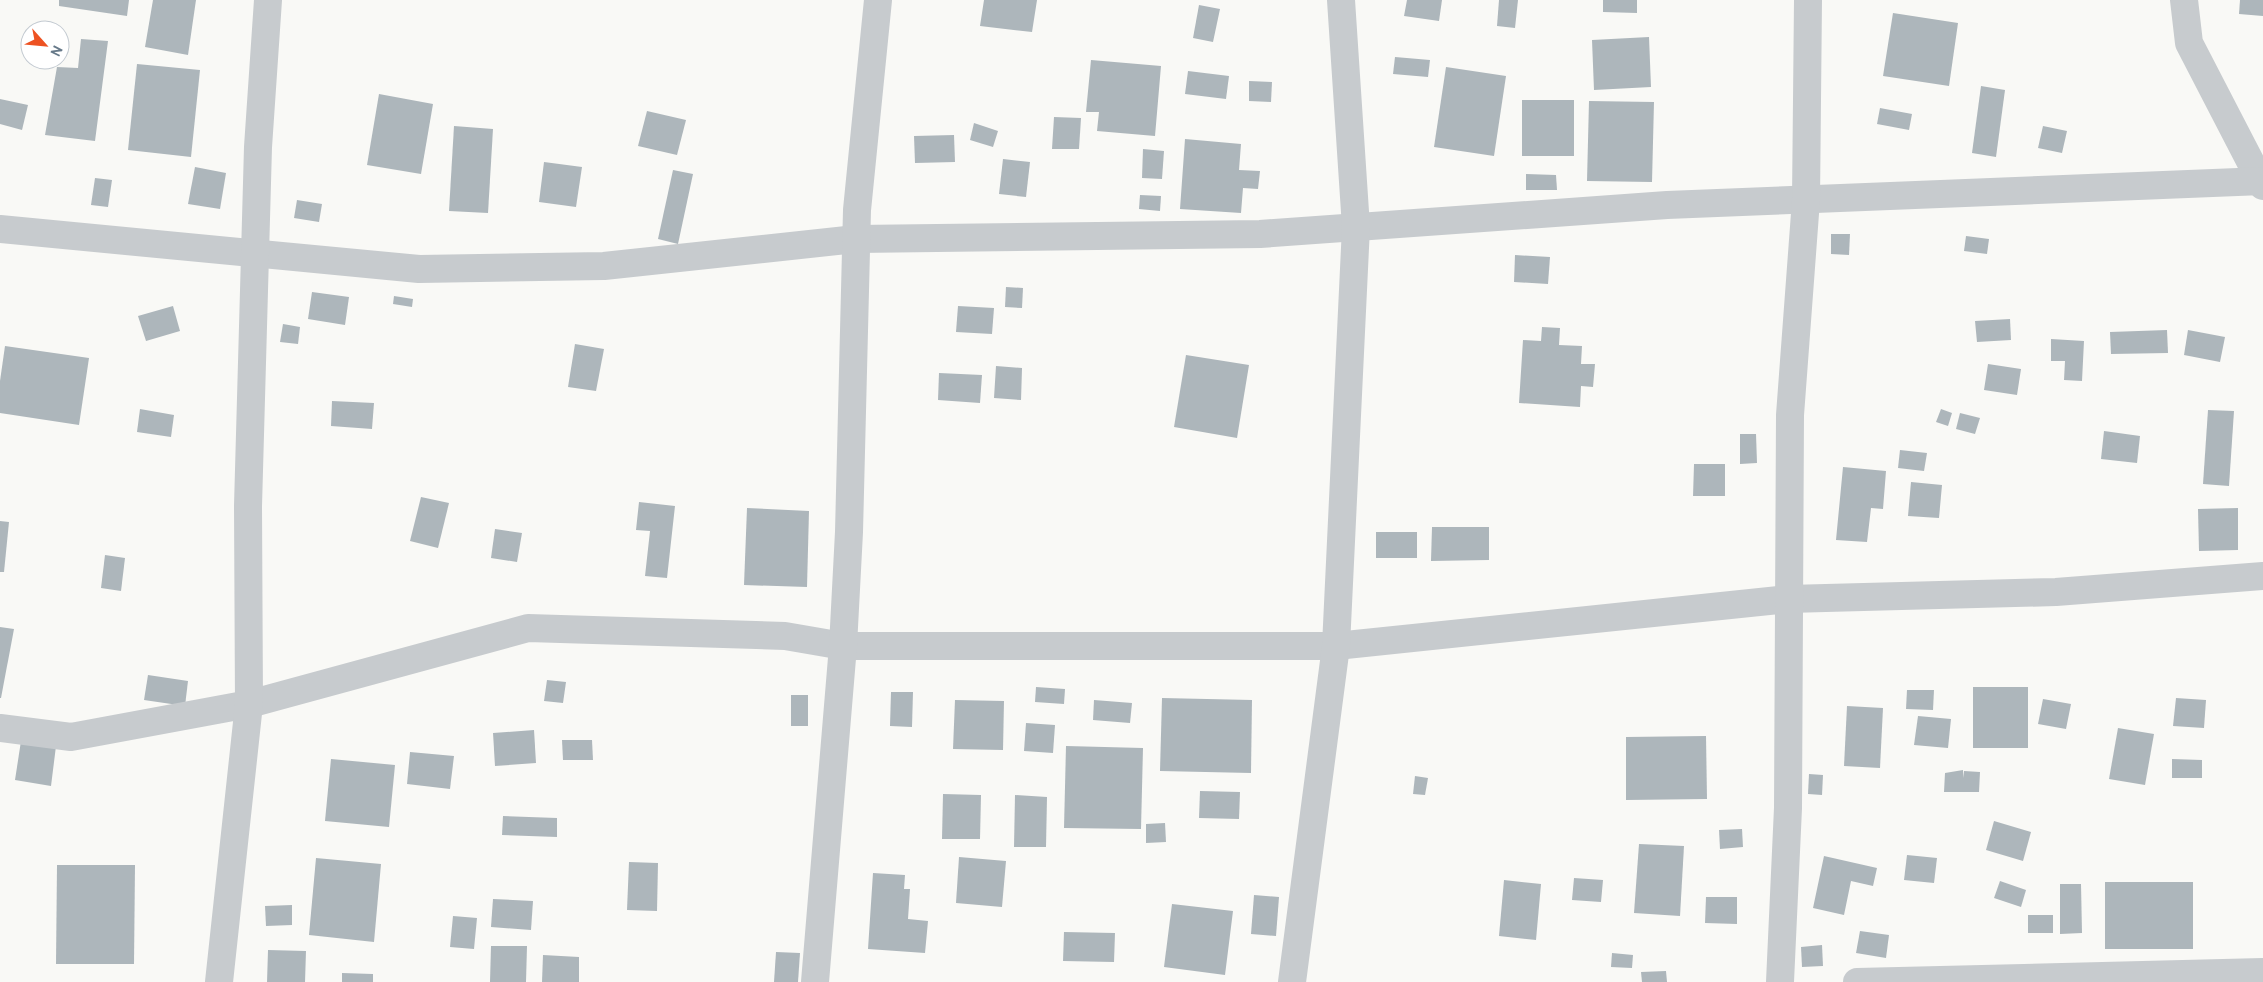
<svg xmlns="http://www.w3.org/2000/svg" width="2263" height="982" font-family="Overpass,sans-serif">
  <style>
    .building { fill: #adb6bb }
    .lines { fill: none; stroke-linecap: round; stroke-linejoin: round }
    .minor { stroke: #c7cbce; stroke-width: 28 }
  </style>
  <rect width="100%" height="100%" fill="#f9f9f6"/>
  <g class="building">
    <polygon points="59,0 129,0 127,16 59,6"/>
    <polygon points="153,0 196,0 188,55 145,47"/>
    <polygon points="984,0 1037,0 1032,32 980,26"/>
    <polygon points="1407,0 1442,0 1439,21 1404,16"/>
    <polygon points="1499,0 1518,0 1515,28 1497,26"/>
    <polygon points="1603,0 1637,0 1637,13 1603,12"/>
    <polygon points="2240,0 2263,0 2263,16 2239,14"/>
    <polygon points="1199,5 1220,9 1213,42 1193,38"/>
    <polygon points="1893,13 1958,23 1949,86 1883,76"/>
    <polygon points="1649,37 1651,87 1594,90 1592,40"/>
    <polygon points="81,39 108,41 95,141 45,135 57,67 78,68"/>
    <polygon points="1395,57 1430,60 1428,77 1393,74"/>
    <polygon points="1091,60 1161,66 1155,136 1097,131 1099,112 1086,112"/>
    <polygon points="137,64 200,70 191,157 128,150"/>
    <polygon points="1446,67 1506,76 1494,156 1434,147"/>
    <polygon points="1188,71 1229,76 1226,99 1185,94"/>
    <polygon points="1249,81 1272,82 1271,102 1249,101"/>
    <polygon points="1981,86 2005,90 1996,157 1972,153"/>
    <polygon points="379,94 433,104 421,174 367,165"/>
    <polygon points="0,99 28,105 22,130 0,124"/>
    <rect x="1522" y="100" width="52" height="56"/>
    <polygon points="1589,101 1654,102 1652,182 1587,181"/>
    <polygon points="1880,108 1912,114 1909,130 1877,124"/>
    <polygon points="647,111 686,120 677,155 638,146"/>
    <polygon points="1054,117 1081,118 1079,149 1052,149"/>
    <polygon points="974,123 998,131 993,147 970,140"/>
    <polygon points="454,126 493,129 488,213 449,211"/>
    <polygon points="2043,126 2067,131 2062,153 2038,148"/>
    <polygon points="954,135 955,162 915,163 914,136"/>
    <polygon points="1185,139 1241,144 1239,170 1260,171 1258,189 1243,188 1241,213 1180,209"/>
    <polygon points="1143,149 1164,151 1162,179 1142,178"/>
    <polygon points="1003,159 1030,162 1026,197 999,194"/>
    <polygon points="544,162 582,167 576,207 539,202"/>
    <polygon points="195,167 226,173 220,209 188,204"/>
    <polygon points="673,170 693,174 678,244 658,239"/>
    <polygon points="1526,174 1556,175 1557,190 1526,190"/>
    <polygon points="95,178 112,180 108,207 91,205"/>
    <polygon points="1140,195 1161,196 1160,211 1139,209"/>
    <polygon points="297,200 322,204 319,222 294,218"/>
    <polygon points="1831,234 1850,234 1849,255 1831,254"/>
    <polygon points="1966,236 1989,239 1987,254 1964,251"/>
    <polygon points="1515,255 1550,257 1548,284 1514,282"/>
    <polygon points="1006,287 1023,288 1022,308 1005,307"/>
    <polygon points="312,292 349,297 345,325 308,319"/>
    <polygon points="394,296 413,299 412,307 393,304"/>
    <polygon points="173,306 180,331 146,341 138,316"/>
    <polygon points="958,306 994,308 992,334 956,332"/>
    <polygon points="2010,319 2011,340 1977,342 1975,321"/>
    <polygon points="283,324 300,327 298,344 280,342"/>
    <polygon points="1542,327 1560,328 1559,345 1582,346 1581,364 1595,364 1593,387 1581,386 1580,407 1519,403 1523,340 1541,341"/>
    <polygon points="2167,330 2168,353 2111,354 2110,332"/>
    <polygon points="2188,330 2225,337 2220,362 2184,355"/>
    <polygon points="2051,339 2084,341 2082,381 2064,380 2065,361 2051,361"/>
    <polygon points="575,344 604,349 596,391 568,387"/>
    <polygon points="5,346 89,358 79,425 0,413 0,381"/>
    <polygon points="1186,355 1249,365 1237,438 1174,427"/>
    <polygon points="1988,364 2021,369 2017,395 1984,390"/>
    <polygon points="996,366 1022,368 1021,400 994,398"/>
    <polygon points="939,373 982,375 980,403 938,400"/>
    <polygon points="332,401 374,403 372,429 331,426"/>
    <polygon points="140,409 174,415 171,437 137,432"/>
    <polygon points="1941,409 1952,413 1948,426 1936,422"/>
    <polygon points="2208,410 2234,411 2229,486 2203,484"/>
    <polygon points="1960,413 1980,418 1975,434 1956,429"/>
    <polygon points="2104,431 2140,436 2137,463 2101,459"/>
    <polygon points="1740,434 1756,434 1757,463 1740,464"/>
    <polygon points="1900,450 1927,453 1924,471 1898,468"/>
    <polygon points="1694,464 1725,464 1725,496 1693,496"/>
    <polygon points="1843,467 1886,471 1883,509 1871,508 1867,542 1836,540"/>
    <polygon points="1911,482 1942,485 1939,518 1908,516"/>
    <polygon points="421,497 449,503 438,548 410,541"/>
    <polygon points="639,502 675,506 667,578 645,576 650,531 636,530"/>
    <polygon points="747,508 809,511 807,587 744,585"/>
    <polygon points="2238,508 2238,550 2199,551 2198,509"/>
    <polygon points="0,521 9,522 4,572 0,572"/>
    <polygon points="1432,527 1489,527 1489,560 1431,561"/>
    <polygon points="495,529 522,533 517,562 491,558"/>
    <rect x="1376" y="532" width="41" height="26"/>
    <polygon points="105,555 125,558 121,591 101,588"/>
    <polygon points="0,627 14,629 1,698 0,698"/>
    <polygon points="148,675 188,681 185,706 144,700"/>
    <polygon points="547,680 566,682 563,703 544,701"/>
    <polygon points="1036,687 1065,689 1064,704 1035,702"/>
    <rect x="1973" y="687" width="55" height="61"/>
    <polygon points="1907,690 1934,690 1933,710 1906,709"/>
    <polygon points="891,692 913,692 912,727 890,726"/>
    <rect x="791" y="695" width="17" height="31"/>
    <polygon points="1162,698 1252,700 1251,773 1160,771"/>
    <polygon points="2176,698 2206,700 2204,728 2173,726"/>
    <polygon points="2043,699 2071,704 2066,729 2038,724"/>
    <polygon points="955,700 1004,701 1003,750 953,749"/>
    <polygon points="1094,700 1132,703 1130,723 1093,720"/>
    <polygon points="1847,706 1883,708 1880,768 1844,766"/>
    <polygon points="1918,716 1951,719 1948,748 1914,745"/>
    <polygon points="1026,723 1055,725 1053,753 1024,751"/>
    <polygon points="2118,728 2154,734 2145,785 2109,779"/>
    <polygon points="534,730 536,763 495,766 493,733"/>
    <polygon points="1706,736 1707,799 1626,800 1626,737"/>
    <polygon points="562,740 592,740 593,760 563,760"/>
    <polygon points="21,741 56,746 51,786 15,780"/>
    <polygon points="1066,746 1143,748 1141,829 1064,828"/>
    <polygon points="410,752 454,756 450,789 407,784"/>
    <polygon points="331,759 395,765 389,827 325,821"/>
    <polygon points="2172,759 2202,760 2202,778 2172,778"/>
    <polygon points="1963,770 1963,778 1964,771 1980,772 1979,792 1944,792 1945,773"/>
    <polygon points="1809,774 1823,775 1822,795 1808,794"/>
    <polygon points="1415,776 1428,778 1425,795 1413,794"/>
    <polygon points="1200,791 1240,792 1239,819 1199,818"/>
    <polygon points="943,794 981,795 980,839 942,839"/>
    <polygon points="1015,795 1047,797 1046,847 1014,847"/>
    <polygon points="503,816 557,818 557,837 502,835"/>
    <polygon points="1994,821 2031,832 2023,861 1986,850"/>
    <polygon points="1165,823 1166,842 1146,843 1146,824"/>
    <polygon points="1742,829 1743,847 1720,849 1719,830"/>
    <polygon points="1639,844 1684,846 1680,916 1634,913"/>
    <polygon points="1907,855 1937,858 1934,883 1904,880"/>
    <polygon points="1824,856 1877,868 1873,886 1851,881 1844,915 1813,908"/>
    <polygon points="959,857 1006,861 1002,907 956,903"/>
    <polygon points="316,858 381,864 374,942 309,935"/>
    <polygon points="629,862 658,863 657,911 627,910"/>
    <polygon points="57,865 135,865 134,964 56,964"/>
    <polygon points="873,873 905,875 904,889 910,889 908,919 928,921 925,953 868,949"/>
    <polygon points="1574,878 1603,880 1601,902 1572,900"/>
    <polygon points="1504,880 1541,884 1536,940 1499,936"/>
    <polygon points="2000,881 2026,890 2021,907 1994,898"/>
    <rect x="2105" y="882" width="88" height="67"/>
    <polygon points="2060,884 2081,884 2082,933 2060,934"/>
    <polygon points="1254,895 1279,897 1276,936 1251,934"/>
    <polygon points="1706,897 1737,897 1737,924 1705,923"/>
    <polygon points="493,899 533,901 531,930 491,927"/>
    <polygon points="1172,904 1233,911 1225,975 1164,967"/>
    <polygon points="292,905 292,925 266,926 265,906"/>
    <rect x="2028" y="915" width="25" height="18"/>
    <polygon points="453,916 477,918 474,949 450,947"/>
    <polygon points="1860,931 1889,935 1886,958 1856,953"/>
    <polygon points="1064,932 1115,933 1114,962 1063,961"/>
    <polygon points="1822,945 1823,966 1802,967 1801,947"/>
    <polygon points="491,946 527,946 526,982 490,982"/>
    <polygon points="268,950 306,951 305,982 267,982"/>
    <polygon points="776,952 800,953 798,982 774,982"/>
    <polygon points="1612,953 1633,955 1632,968 1611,967"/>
    <polygon points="543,955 579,957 579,982 542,982"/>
    <polygon points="1666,971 1667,982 1642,982 1641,972"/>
    <polygon points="342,973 373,974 373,982 342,982"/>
  </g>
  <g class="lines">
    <g class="minor">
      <polyline points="2184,0 2189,43 2263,186"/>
      <polyline points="0,229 419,269 604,266 856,239 1260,234 1667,205 2263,181"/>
      <polyline points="0,728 71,737 249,704 528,628 785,636 843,646 1336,646 1788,599 2056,592 2263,576"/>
      <polyline points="219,982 249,704 248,506 258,147 268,0"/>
      <polyline points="815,982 843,646 849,532 857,210 878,0"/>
      <polyline points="1292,982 1336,646 1356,227 1341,0"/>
      <polyline points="1780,982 1788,808 1790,415 1806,200 1808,0"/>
      <polyline points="1857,982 2263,972"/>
    </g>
  </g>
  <g transform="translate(45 45) rotate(117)"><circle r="24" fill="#ffffff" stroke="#c2c9d0"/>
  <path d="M0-4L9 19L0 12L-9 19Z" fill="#ed5222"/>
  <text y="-8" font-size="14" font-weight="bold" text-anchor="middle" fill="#667989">N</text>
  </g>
</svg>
